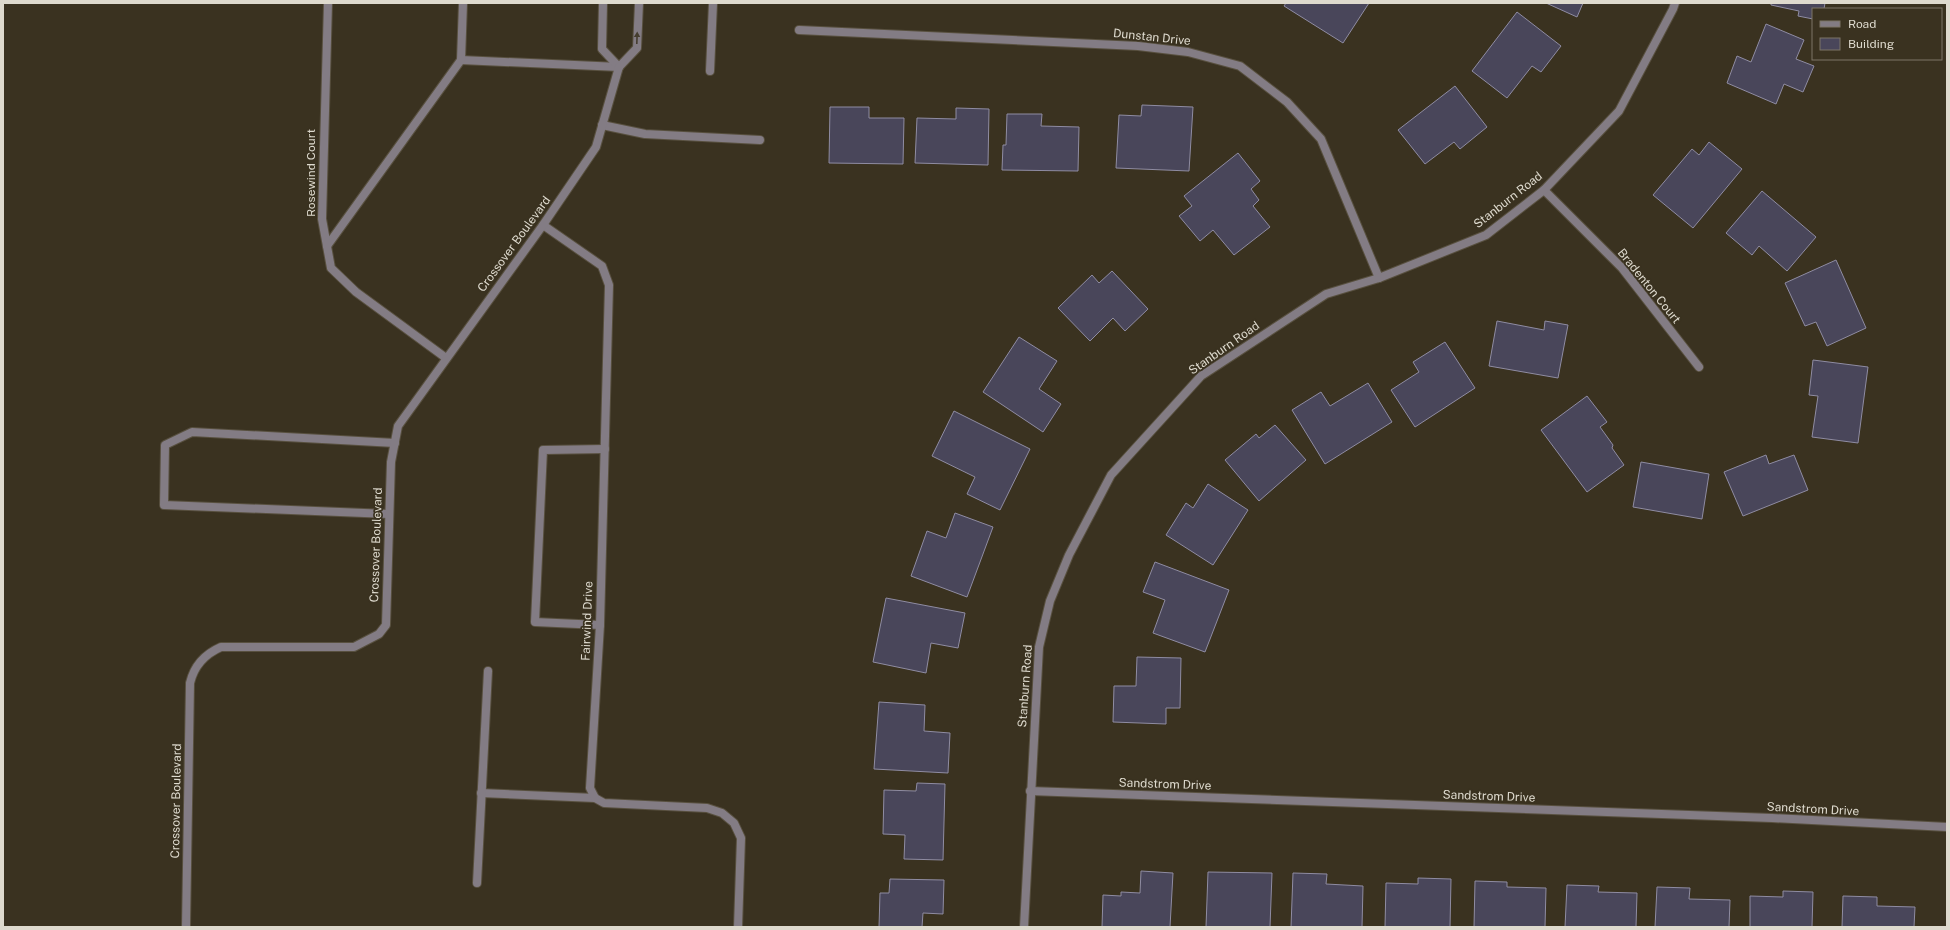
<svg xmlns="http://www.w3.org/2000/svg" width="1950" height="930" font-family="'Public Sans',sans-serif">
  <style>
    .building { fill: #49465a; stroke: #8f8ca2 }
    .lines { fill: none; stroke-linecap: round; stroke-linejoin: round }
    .service-casing { stroke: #58503f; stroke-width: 10 }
    .minor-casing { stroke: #58503f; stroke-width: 10 }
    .service { stroke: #837c84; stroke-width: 8 }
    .minor { stroke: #837c84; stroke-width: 8 }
    .oneway { fill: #453d2f }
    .labels { text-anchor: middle; stroke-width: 3.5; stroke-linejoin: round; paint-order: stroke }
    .street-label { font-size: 12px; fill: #dedace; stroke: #3a3220 }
  </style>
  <rect width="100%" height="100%" fill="#3a3220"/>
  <g class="building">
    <polygon points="1286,3 1369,3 1343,43 1284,6"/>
    <polygon points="1546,3 1583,3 1577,17"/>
    <polygon points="1771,3 1825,3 1824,9 1813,9 1813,19 1798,16 1799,11 1771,5"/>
    <polygon points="1517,12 1561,46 1541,72 1532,66 1507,98 1472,71"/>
    <polygon points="1766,24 1804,40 1796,59 1814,66 1803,92 1784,84 1776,104 1727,83 1737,56 1751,62"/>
    <polygon points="1455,86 1487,127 1460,149 1454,142 1425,164 1398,130"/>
    <polygon points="1142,105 1193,107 1189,171 1116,168 1119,115 1141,116"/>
    <polygon points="830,107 869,107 869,118 904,118 903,164 829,163"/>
    <polygon points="956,108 989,109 988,165 915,163 917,118 956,119"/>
    <polygon points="1007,114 1042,114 1041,126 1079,127 1078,171 1002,170 1003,145 1006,145"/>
    <polygon points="1709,142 1742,169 1693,228 1653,195 1692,149 1699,155"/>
    <polygon points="1238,153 1260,181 1251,189 1259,200 1253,206 1270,227 1234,255 1213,230 1200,241 1179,216 1192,206 1184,196"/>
    <polygon points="1762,191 1816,237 1787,271 1759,246 1752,255 1726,233"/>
    <polygon points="1836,260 1866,328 1827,346 1816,322 1805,326 1785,283"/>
    <polygon points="1112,271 1148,309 1125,331 1113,318 1090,341 1058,308 1092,275 1099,283"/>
    <polygon points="1497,321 1544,330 1545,321 1568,325 1558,378 1489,366"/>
    <polygon points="1019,337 1057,361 1039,389 1061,404 1043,432 983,392"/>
    <polygon points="1445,342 1475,388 1415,427 1391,390 1419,372 1413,362"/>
    <polygon points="1813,360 1868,367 1858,443 1812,437 1818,396 1809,395"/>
    <polygon points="1368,383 1392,422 1325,464 1292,410 1321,392 1330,406"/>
    <polygon points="1587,396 1607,422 1600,427 1613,445 1612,448 1624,465 1587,492 1541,430"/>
    <polygon points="954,411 1030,449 1000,510 967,494 975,477 932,456"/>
    <polygon points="1275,425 1306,460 1259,501 1225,460 1256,434 1259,438"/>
    <polygon points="1766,455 1769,464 1794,455 1808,490 1743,516 1724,472"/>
    <polygon points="1641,462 1709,474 1702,519 1633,507"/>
    <polygon points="1208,484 1248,510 1213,565 1166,535 1186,503 1193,508"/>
    <polygon points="955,513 993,527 967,597 911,576 927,531 946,538"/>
    <polygon points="1155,562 1229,590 1205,652 1153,633 1165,600 1143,592"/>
    <polygon points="886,598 965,613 958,648 931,643 926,673 873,662"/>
    <polygon points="1137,657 1181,658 1180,708 1166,708 1166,724 1113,722 1114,686 1136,686"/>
    <polygon points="879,702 925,705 924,731 950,733 948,773 874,769"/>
    <polygon points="917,783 945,784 943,860 904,859 905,835 883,834 884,790 916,791"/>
    <polygon points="1141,871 1173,873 1170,927 1102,927 1103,895 1121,896 1121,892 1140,893"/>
    <polygon points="1208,872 1272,873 1270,927 1206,927"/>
    <polygon points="1293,873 1327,874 1326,884 1363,886 1362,927 1291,927"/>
    <polygon points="1418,878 1451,879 1450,927 1385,927 1386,883 1418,884"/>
    <polygon points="890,879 944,880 943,914 923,913 922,927 879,927 880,893 889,893"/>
    <polygon points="1475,881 1507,882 1507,887 1546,888 1545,927 1474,927"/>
    <polygon points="1567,885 1599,886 1598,892 1637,893 1636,927 1565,927"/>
    <polygon points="1657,887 1690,888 1689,899 1730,900 1729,927 1655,927"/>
    <polygon points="1783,891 1813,892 1812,927 1750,927 1750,896 1783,897"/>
    <polygon points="1843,896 1877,897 1877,906 1915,907 1914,927 1842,927"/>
  </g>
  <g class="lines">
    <g class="service-casing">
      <g id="service">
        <polyline points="461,60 619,67"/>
        <polyline points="710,71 713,3"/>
        <polyline points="602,125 645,134 760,140"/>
        <polyline points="327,246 461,60 463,3"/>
        <polyline points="389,514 164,505 165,445 192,432 395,443"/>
        <polyline points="600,625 535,622 543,450 605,449"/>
        <polyline points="481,793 595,798"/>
        <polyline points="477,883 488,671"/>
      </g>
    </g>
    <g class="minor-casing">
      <g id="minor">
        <polyline points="328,3 322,219 331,268 356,292 446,358"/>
        <polyline points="603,3 602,49 619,67"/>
        <polyline points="799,30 1138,46 1188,52 1240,66 1287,102 1321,139 1379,278"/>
        <polyline points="1544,190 1622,268 1699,367"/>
        <polyline points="543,225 602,266 609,285 600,625 590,788 595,798 604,803 707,808 722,813 734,823 741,838 738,927"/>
        <polyline points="1030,791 1772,818 1947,827"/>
        <path d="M186 927 190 683C194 666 205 654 221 647H354L379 634 386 625 391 462 398 426 543 225 596 147 619 67 637 48 639 3"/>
        <polyline points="1024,927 1039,647 1050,601 1069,555 1111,475 1201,376 1326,294 1379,278 1486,235 1544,190 1619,111 1673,9 1675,3"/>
      </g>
    </g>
    <use href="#service" class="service"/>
    <use href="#minor" class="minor"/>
  </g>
  <defs><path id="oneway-solid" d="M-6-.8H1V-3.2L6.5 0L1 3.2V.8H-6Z"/></defs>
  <use class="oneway" href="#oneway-solid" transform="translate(637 38) rotate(-88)"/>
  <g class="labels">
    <g class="street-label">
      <text transform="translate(1152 37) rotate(6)" y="4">Dunstan Drive</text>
      <text transform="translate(311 173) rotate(-90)" y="4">Rosewind Court</text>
      <text transform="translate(1508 200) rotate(-38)" y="4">Stanburn Road</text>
      <text transform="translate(514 244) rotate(-54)" y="4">Crossover Boulevard</text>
      <text transform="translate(1649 286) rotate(51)" y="4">Bradenton Court</text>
      <text transform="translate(1224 348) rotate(-35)" y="4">Stanburn Road</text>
      <text transform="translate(376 545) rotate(-88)" y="4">Crossover Boulevard</text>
      <text transform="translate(587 621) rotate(-88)" y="4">Fairwind Drive</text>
      <text transform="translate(1025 686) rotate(-86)" y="4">Stanburn Road</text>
      <text transform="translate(1165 784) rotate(2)" y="4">Sandstrom Drive</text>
      <text transform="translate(1489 796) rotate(2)" y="4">Sandstrom Drive</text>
      <text transform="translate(176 801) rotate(-89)" y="4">Crossover Boulevard</text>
      <text transform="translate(1813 809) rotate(3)" y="4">Sandstrom Drive</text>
    </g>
  </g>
  <rect width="1950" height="930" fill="none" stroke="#dedace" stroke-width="8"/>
  <rect x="1812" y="8" width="130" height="52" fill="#3a3220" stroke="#7c7566"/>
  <rect x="1820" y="21" width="20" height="6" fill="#837c84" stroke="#7c7566"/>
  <text x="1848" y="28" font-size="12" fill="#dedace">Road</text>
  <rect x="1820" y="38" width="20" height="12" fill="#49465a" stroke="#7c7566"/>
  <text x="1848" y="48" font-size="12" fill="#dedace">Building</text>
</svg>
